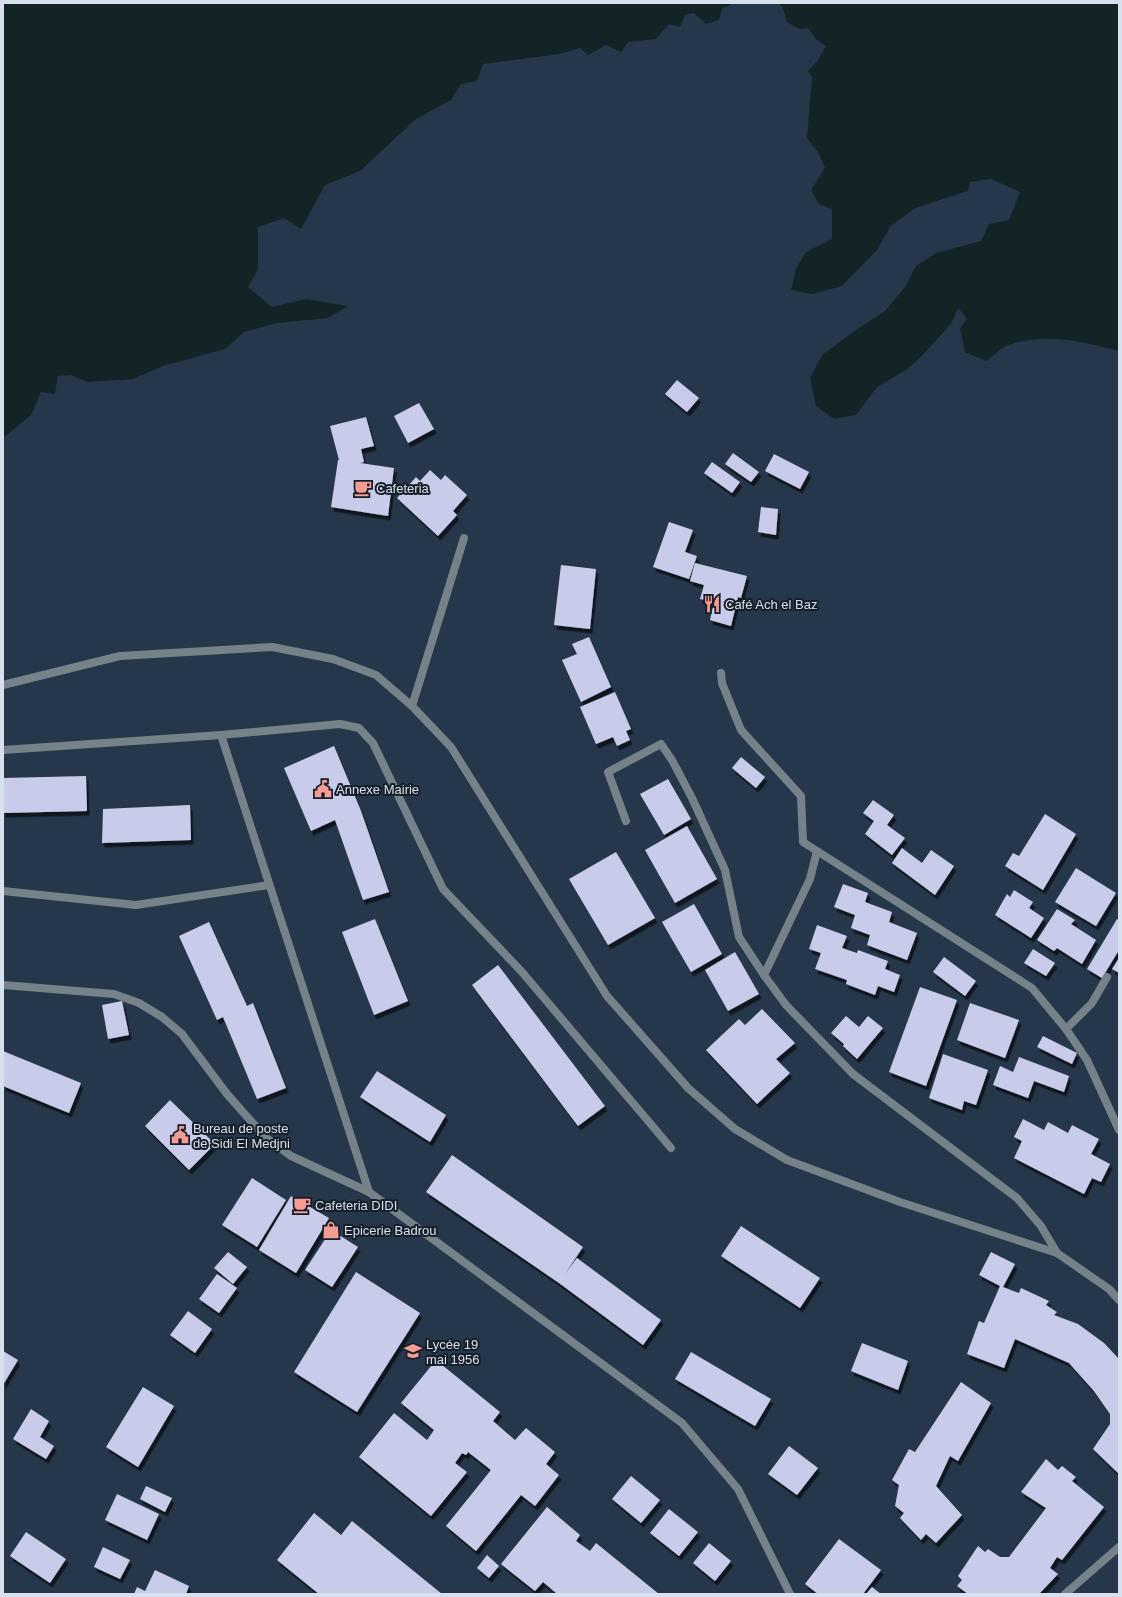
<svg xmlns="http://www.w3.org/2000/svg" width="1122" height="1597" font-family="Arial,sans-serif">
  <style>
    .water { fill: #122426 }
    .building { fill: #c8ccea; filter: url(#shadow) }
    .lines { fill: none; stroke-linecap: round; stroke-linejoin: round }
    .minor { stroke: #758289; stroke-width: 8 }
    .labels { text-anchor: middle; stroke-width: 4; stroke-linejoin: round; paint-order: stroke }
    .poi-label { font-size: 13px; fill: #d7e1ee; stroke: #161e27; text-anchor: start }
  </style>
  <defs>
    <filter id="shadow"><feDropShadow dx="2.5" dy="4.5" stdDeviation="0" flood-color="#0009"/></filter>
  </defs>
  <rect width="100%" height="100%" fill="#26374b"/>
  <g class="water">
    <polygon points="3,3 729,3 731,5 722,8 719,20 706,24 694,13 685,15 680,27 669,24 656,39 628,42 621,52 606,45 588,55 580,48 559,54 483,64 477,81 461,84 451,100 416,119 360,171 325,185 301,229 284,218 258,227 258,270 248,287 272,307 306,299 348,306 328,318 277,323 244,332 225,349 163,366 133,379 88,382 71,375 58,376 55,394 41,392 31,415 3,438"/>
    <path d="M778 3H1119V351C1084 342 1045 332 1009 345 1001 348 993 356 986 361L965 352 960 328 967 319 958 308 951 324 920 358 906 370 877 387 856 415 834 419 816 406 810 378 822 355 856 330 885 311 905 287 916 266 936 253 981 241 989 224 1009 220 1020 192 991 179 970 182 968 191 915 208 890 227 877 250 842 286 812 294 791 290 796 269 806 252 832 239V209L819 204 811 190 825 168 818 152 807 138 812 77 808 71 818 60 826 46 816 39 808 28 799 29 787 22 783 8Z"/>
  </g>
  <g class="building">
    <polygon points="677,380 699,398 687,412 665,394"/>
    <polygon points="419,403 434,429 408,443 394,416"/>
    <polygon points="366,417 374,446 361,449 364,462 360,463 394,468 388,516 331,507 338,460 339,460 330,426"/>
    <polygon points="733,453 759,472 751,482 725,464"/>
    <polygon points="774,454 809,472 800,489 765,471"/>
    <polygon points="712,462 740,482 732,493 704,473"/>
    <polygon points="430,470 441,480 445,475 467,495 453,511 457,515 438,536 397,498 416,477 420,481"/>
    <polygon points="761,507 778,509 776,535 758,532"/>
    <polygon points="669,522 693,530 685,552 697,556 689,579 653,567"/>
    <polygon points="695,563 747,576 741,598 738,597 731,626 710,620 714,602 700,599 704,585 690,581"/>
    <polygon points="561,565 596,569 590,629 554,625"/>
    <polygon points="589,637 611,687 581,702 562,660 577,654 572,644"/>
    <polygon points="615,692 631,729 626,731 630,740 617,746 613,737 596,744 580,707"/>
    <polygon points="334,746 361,811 389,892 363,900 335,820 311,831 284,768"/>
    <polygon points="741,757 765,777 756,788 732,768"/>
    <polygon points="86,776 87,811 3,813 3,778"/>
    <polygon points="668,779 691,819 664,835 640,794"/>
    <polygon points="873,800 894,815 887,825 905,838 892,855 865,834 874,821 863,813"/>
    <polygon points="190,805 191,840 102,843 103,809"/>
    <polygon points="1045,814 1076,834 1043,890 1005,866 1013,853 1019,856"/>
    <polygon points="687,826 717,879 675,903 645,850"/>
    <polygon points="902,848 922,863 931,850 954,866 935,895 892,863"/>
    <polygon points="616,852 655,918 608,945 569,879"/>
    <polygon points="1076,868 1116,893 1096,926 1055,902"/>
    <polygon points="843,884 868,893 865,902 892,912 889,922 917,933 907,960 867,945 870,935 851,928 855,915 834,907"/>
    <polygon points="1014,890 1033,902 1029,908 1044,918 1031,938 995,915 1007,894 1010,897"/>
    <polygon points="694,904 722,954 691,972 662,922"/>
    <polygon points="1057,909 1075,920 1071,924 1096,940 1082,964 1057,948 1054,951 1037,940"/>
    <polygon points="375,919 408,1001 374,1015 342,932"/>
    <polygon points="1117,919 1119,920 1119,950 1102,978 1087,969"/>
    <polygon points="209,922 247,1006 253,1003 286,1088 257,1099 223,1017 217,1020 179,936"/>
    <polygon points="817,925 847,936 842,948 857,953 858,950 888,961 885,969 900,975 894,992 878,986 875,995 846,984 847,980 815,969 821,953 809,949"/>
    <polygon points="1033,949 1055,963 1046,976 1024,963"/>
    <polygon points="735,952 759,994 728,1011 705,970"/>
    <polygon points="944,957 976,981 965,996 933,972"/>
    <polygon points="1119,958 1119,973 1112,969"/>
    <polygon points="498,965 605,1106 578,1126 472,985"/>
    <polygon points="920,987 957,1000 926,1086 889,1072"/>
    <polygon points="122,1001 129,1035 108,1039 102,1005"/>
    <polygon points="970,1003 1019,1020 1005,1058 957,1040"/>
    <polygon points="762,1009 795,1043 776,1059 790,1073 757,1104 706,1050 739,1019 745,1025"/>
    <polygon points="846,1016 859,1027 868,1016 883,1028 857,1059 843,1046 844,1044 831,1033"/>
    <polygon points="1043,1036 1077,1053 1072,1064 1037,1047"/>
    <polygon points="3,1051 81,1083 69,1113 3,1086"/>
    <polygon points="943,1054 988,1070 976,1105 964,1101 962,1110 929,1098"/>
    <polygon points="1019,1057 1069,1076 1064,1092 1034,1081 1028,1098 993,1085 1000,1066 1013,1072"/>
    <polygon points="377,1071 446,1115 430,1142 360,1097"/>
    <polygon points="170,1100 215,1144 189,1170 145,1126"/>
    <polygon points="1023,1119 1044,1130 1048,1122 1068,1133 1072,1125 1099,1139 1091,1154 1110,1164 1101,1182 1092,1178 1084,1194 1014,1158 1022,1141 1014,1137"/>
    <polygon points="452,1155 583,1247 565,1274 577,1258 661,1320 643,1345 559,1283 426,1192"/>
    <polygon points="252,1178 286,1200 257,1247 222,1225"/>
    <polygon points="291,1196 329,1218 296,1273 259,1250"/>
    <polygon points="741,1226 820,1278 800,1308 721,1256"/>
    <polygon points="331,1230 358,1247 332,1287 305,1270"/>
    <polygon points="228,1252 247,1267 233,1284 214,1268"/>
    <polygon points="991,1252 1015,1264 1003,1287 1019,1293 1021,1288 1049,1301 1046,1305 1057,1312 1054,1315 1078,1324 1104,1343 1119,1359 1118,1473 1093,1449 1110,1424 1110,1414 1094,1391 1069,1363 1015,1339 1004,1368 967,1354 979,1321 984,1323 1000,1286 979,1275"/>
    <polygon points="356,1272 420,1313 357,1412 294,1372"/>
    <polygon points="217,1274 237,1288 219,1313 199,1299"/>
    <polygon points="188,1311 212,1329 195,1353 170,1335"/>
    <polygon points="862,1343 908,1361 898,1390 851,1371"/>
    <polygon points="3,1351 18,1360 3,1385"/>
    <polygon points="691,1352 771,1399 755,1426 675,1379"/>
    <polygon points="436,1360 500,1412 493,1421 515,1440 526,1428 555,1452 546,1464 559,1475 535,1506 521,1495 476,1551 446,1526 491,1470 468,1452 466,1455 462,1453 455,1463 467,1472 431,1516 359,1457 394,1413 427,1440 434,1430 401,1403"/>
    <polygon points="961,1382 991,1403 958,1461 950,1456 936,1486 962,1515 936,1543 926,1534 921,1540 900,1518 904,1513 895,1506 899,1485 892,1480 909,1449 915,1452"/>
    <polygon points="143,1387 174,1406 138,1467 106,1447"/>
    <polygon points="31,1409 49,1421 40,1437 54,1446 46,1459 13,1439"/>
    <polygon points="789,1446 818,1468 797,1495 768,1474"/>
    <polygon points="1046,1459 1058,1470 1062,1466 1076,1477 1072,1481 1104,1507 1062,1560 1057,1557 1050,1568 1058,1574 1039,1594 968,1594 957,1586 962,1580 958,1576 978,1546 985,1552 988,1549 1000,1557 1009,1557 1046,1508 1021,1492"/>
    <polygon points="631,1476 660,1500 641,1523 612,1499"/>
    <polygon points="146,1486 172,1498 165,1512 140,1499"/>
    <polygon points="117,1494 159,1514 147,1540 105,1520"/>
    <polygon points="547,1507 580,1535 576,1541 590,1551 596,1543 659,1594 555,1594 556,1593 543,1582 535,1591 501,1564"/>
    <polygon points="669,1509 698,1532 679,1556 650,1533"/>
    <polygon points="314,1513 341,1535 352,1521 442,1594 319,1594 277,1560"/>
    <polygon points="26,1532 66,1559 50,1583 10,1556"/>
    <polygon points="839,1539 881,1570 863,1594 818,1594 805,1584"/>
    <polygon points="709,1543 731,1561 715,1581 693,1563"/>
    <polygon points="103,1547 130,1560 120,1579 94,1567"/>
    <polygon points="487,1555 499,1566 489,1578 477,1568"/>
    <polygon points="155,1570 189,1586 186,1594 134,1594 137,1587 145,1591"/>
    <polygon points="872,1587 881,1594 866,1594"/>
  </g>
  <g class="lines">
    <g class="minor">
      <polyline points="721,673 722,683 741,730 801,796 803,842 817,851"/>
      <polyline points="3,685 120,656 272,647 333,659 376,675 412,706 451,747 607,996 688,1088 735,1129 787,1160 900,1202 1057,1253 1109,1289 1119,1300"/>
      <polyline points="412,706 464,538"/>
      <polyline points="221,735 369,1192 682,1423 738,1489 790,1594"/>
      <polyline points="3,750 221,735 340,724 359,728 373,743 443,889 522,972 671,1148"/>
      <polyline points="626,821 608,772 661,744 672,760 692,798 725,870 739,937 764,975"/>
      <polyline points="3,891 136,905 269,885"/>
      <polyline points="3,985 114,994 139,1003 162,1017 182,1034 227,1094 265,1137 291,1156 369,1192"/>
      <polyline points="1066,1029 1092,1003 1107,977"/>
      <polyline points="1057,1253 1041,1226 1017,1198 853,1074 786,1005 764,975 810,879 817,851 1032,988 1066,1029 1087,1060 1119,1130"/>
      <polyline points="1065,1594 1119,1547"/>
    </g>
  </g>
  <defs>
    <g id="cafe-bare" transform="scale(1.38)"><path d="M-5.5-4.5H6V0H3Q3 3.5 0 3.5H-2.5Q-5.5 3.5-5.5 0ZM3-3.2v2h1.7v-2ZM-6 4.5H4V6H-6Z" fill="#f59c95" stroke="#161e27" stroke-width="2.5" paint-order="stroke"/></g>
    <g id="restaurant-bare" transform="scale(1.38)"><path d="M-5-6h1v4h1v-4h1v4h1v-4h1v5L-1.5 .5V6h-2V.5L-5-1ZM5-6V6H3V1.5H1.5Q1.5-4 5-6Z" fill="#f59c95" stroke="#161e27" stroke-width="2.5" paint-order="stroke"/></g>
    <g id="civic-bare" transform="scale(1.38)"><path d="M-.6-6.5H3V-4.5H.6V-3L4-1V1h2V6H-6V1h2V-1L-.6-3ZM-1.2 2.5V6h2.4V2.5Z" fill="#f59c95" stroke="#161e27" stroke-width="2.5" paint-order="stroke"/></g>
    <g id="shop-bare" transform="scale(1.38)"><path d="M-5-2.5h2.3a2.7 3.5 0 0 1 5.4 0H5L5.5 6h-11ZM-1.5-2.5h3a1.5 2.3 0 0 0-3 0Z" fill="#f59c95" stroke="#161e27" stroke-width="2.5" paint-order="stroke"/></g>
    <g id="school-bare" transform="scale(1.38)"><path d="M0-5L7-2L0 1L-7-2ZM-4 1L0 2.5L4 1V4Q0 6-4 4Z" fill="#f59c95" stroke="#161e27" stroke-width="2.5" paint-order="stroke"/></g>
  </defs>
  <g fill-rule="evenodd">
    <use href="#cafe-bare" x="363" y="488"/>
    <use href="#restaurant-bare" x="712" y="604"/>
    <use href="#civic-bare" x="323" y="789"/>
    <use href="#civic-bare" x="180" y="1135"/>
    <use href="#cafe-bare" x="302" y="1205"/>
    <use href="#shop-bare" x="331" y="1230"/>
    <use href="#school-bare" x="413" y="1351"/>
  </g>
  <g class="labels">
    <g class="poi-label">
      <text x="376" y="493">Cafeteria</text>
      <text x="725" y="609">Café Ach el Baz</text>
      <text x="336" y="794">Annexe Mairie</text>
      <text x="193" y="1133">Bureau de poste<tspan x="193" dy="15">de Sidi El Medjni</tspan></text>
      <text x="315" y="1210">Cafeteria DIDI</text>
      <text x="344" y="1235">Epicerie Badrou</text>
      <text x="426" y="1349">Lycée 19<tspan x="426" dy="15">mai 1956</tspan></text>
    </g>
  </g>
  <rect width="1122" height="1597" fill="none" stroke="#d7e1ee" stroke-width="8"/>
</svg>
